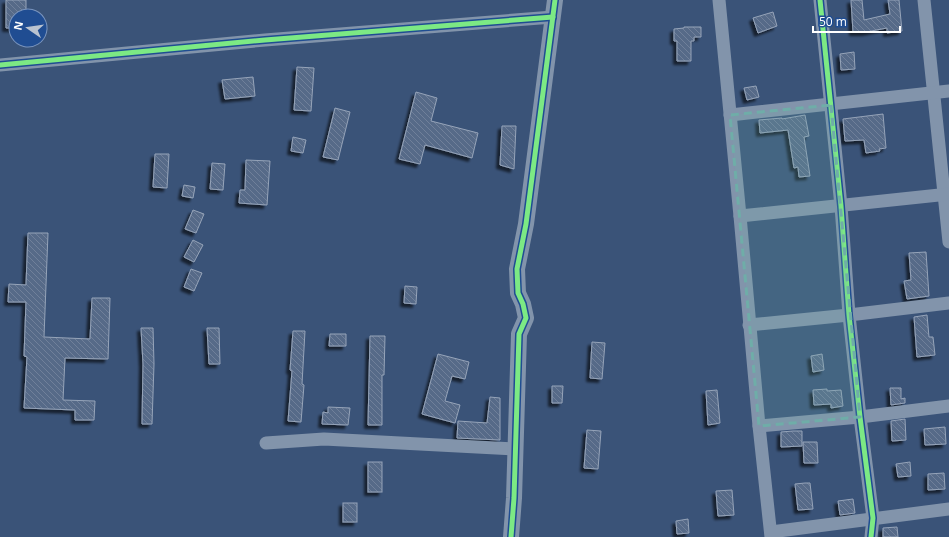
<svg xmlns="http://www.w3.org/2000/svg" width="949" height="537" font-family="'Open Sans',sans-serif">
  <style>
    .building { fill: url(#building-back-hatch); stroke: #96a4b9; filter: url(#shadow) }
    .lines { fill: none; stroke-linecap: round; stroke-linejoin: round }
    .minor { stroke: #8294ab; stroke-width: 13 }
    .tertiary { stroke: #8294ab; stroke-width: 16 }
    .cycleway-casing { stroke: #204d92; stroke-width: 8 }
    .cycleway { stroke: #7ce984; stroke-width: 5 }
    .marked { fill: #6fada8; fill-opacity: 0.2; stroke: #6fada8; stroke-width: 3; stroke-dasharray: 8 5; stroke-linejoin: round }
  </style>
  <defs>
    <pattern id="building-back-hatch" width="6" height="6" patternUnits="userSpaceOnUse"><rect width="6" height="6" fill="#566a88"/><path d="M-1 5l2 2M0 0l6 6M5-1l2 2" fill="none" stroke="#6f809a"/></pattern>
    <filter id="shadow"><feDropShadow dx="-3.5" dy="3.5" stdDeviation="1" flood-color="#0009"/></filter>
  </defs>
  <rect width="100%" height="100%" fill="#3a5378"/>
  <g class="building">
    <polygon points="6,0 26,0 26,16 16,16 16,28 6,28"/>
    <polygon points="851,0 862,0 864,20 890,14 888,0 899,0 902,31 887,33 887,28 866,32 853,32"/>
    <polygon points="773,12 777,26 758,33 753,18"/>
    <polygon points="684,27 701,27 701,37 694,37 694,41 691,41 691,61 677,61 677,41 674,41 674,29 684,28"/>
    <polygon points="854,52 855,69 841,70 840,54"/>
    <polygon points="297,67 314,68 311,111 294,110"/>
    <polygon points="253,77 255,96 225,99 222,80"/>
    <polygon points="756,86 759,97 747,100 744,88"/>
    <polygon points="416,92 437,98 431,121 478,133 472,158 425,145 420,164 399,159"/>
    <polygon points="335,108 350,112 338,160 323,157"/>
    <polygon points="883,114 886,148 879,149 880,151 866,153 864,140 845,141 843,119"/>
    <polygon points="805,115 809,136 804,137 810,176 799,177 798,167 794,168 788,130 760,133 759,120 782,118 782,119"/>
    <polygon points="502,126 516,126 514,169 500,165"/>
    <polygon points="293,137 306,140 303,153 291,151"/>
    <polygon points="155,154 169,154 167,188 153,187"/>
    <polygon points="246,160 270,161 267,205 239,203 240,190 245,190"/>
    <polygon points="212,163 225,164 223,190 210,189"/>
    <polygon points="184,185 195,187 193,198 182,196"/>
    <polygon points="193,210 204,214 196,233 185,229"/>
    <polygon points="28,233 48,233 44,337 90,339 92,298 110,298 108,359 65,358 63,400 95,401 94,420 75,420 75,410 24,408 27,357 24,356 26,302 8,302 9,284 26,285"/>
    <polygon points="193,240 203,245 194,262 184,257"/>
    <polygon points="926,252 929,296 907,299 904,281 911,280 909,253"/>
    <polygon points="191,269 202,273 194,291 184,287"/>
    <polygon points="405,286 417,287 416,304 404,303"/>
    <polygon points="927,315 929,337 933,337 935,355 917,357 914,317"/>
    <polygon points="141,328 153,328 154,364 152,424 142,424 143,364"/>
    <polygon points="207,328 219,328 220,364 209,364"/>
    <polygon points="293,331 305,331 302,384 304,385 301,422 288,421 292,371 290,370"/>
    <polygon points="330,334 346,334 346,346 329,346"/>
    <polygon points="370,336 385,336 384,375 382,375 382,425 368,425"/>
    <polygon points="592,342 605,343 602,379 590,378"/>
    <polygon points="438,354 469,362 465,379 452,376 445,401 460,405 455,423 422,414"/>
    <polygon points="822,354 824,370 813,372 811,356"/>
    <polygon points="552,386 563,386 562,403 552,403"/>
    <polygon points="890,388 901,388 901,399 905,398 905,403 891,405"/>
    <polygon points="827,389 827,391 841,390 843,406 831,408 831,404 814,405 813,390"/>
    <polygon points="717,390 720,423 708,425 706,391"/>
    <polygon points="490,397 500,398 500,440 457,438 458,421 487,423"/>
    <polygon points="328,407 350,408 348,425 322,424 323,412 328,413"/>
    <polygon points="905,419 906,440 892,441 891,421"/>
    <polygon points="945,427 946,444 925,445 924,429"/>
    <polygon points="587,430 601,431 598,469 584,468"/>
    <polygon points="793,431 802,431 802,446 781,447 781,432"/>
    <polygon points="803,442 817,442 818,463 804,463"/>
    <rect x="368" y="462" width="14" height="30"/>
    <polygon points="910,462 911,476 898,477 896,464"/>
    <polygon points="944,473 945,489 928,490 928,474"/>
    <polygon points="805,483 810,483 813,509 798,510 795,484"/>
    <polygon points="732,490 734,515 718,516 716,491"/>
    <polygon points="853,499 855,513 840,515 838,501"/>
    <rect x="343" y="503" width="14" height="19"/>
    <polygon points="688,519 689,533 677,534 676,521"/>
    <polygon points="897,527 898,537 883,537 883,528"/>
  </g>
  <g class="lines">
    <g class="minor">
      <polyline points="719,0 740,216 759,426 771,537"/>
      <polyline points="820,0 841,206 849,315 860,417 873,518 871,537"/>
      <polyline points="924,0 949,242"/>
      <polyline points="0,65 265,40 553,17"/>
      <polyline points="730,115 949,91"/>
      <polyline points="740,216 949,194"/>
      <polyline points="749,325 849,315 949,303"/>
      <polyline points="759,426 860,417 949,406"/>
      <polyline points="266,443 324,439 515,449"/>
      <polyline points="771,532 949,509"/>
    </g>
    <polyline class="tertiary" points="511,537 514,498 519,334 526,318 523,304 518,293 517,269 526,224 555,0"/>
    <g class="cycleway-casing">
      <g id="cycleway">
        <polyline points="820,0 841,206 849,315 860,417 873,518 871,537"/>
        <polyline points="0,65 265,40 553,17"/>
        <polyline points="511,537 514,498 519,334 526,318 523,304 518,293 517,269 526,224 555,0"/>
      </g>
    </g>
    <use href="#cycleway" class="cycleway"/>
  </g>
  <path class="marked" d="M831 105 860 417 759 426 730 115Z"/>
  <g transform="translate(28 28) rotate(283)"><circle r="19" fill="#204d92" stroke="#7994be"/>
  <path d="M0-3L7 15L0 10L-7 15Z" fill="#bac3d0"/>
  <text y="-6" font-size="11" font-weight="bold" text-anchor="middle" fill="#ffffff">N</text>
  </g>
  <path d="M813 26v6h87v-6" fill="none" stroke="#ffffff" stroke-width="2"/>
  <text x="819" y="26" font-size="12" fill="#ffffff" stroke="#204d92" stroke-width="3" paint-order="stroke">50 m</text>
</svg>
